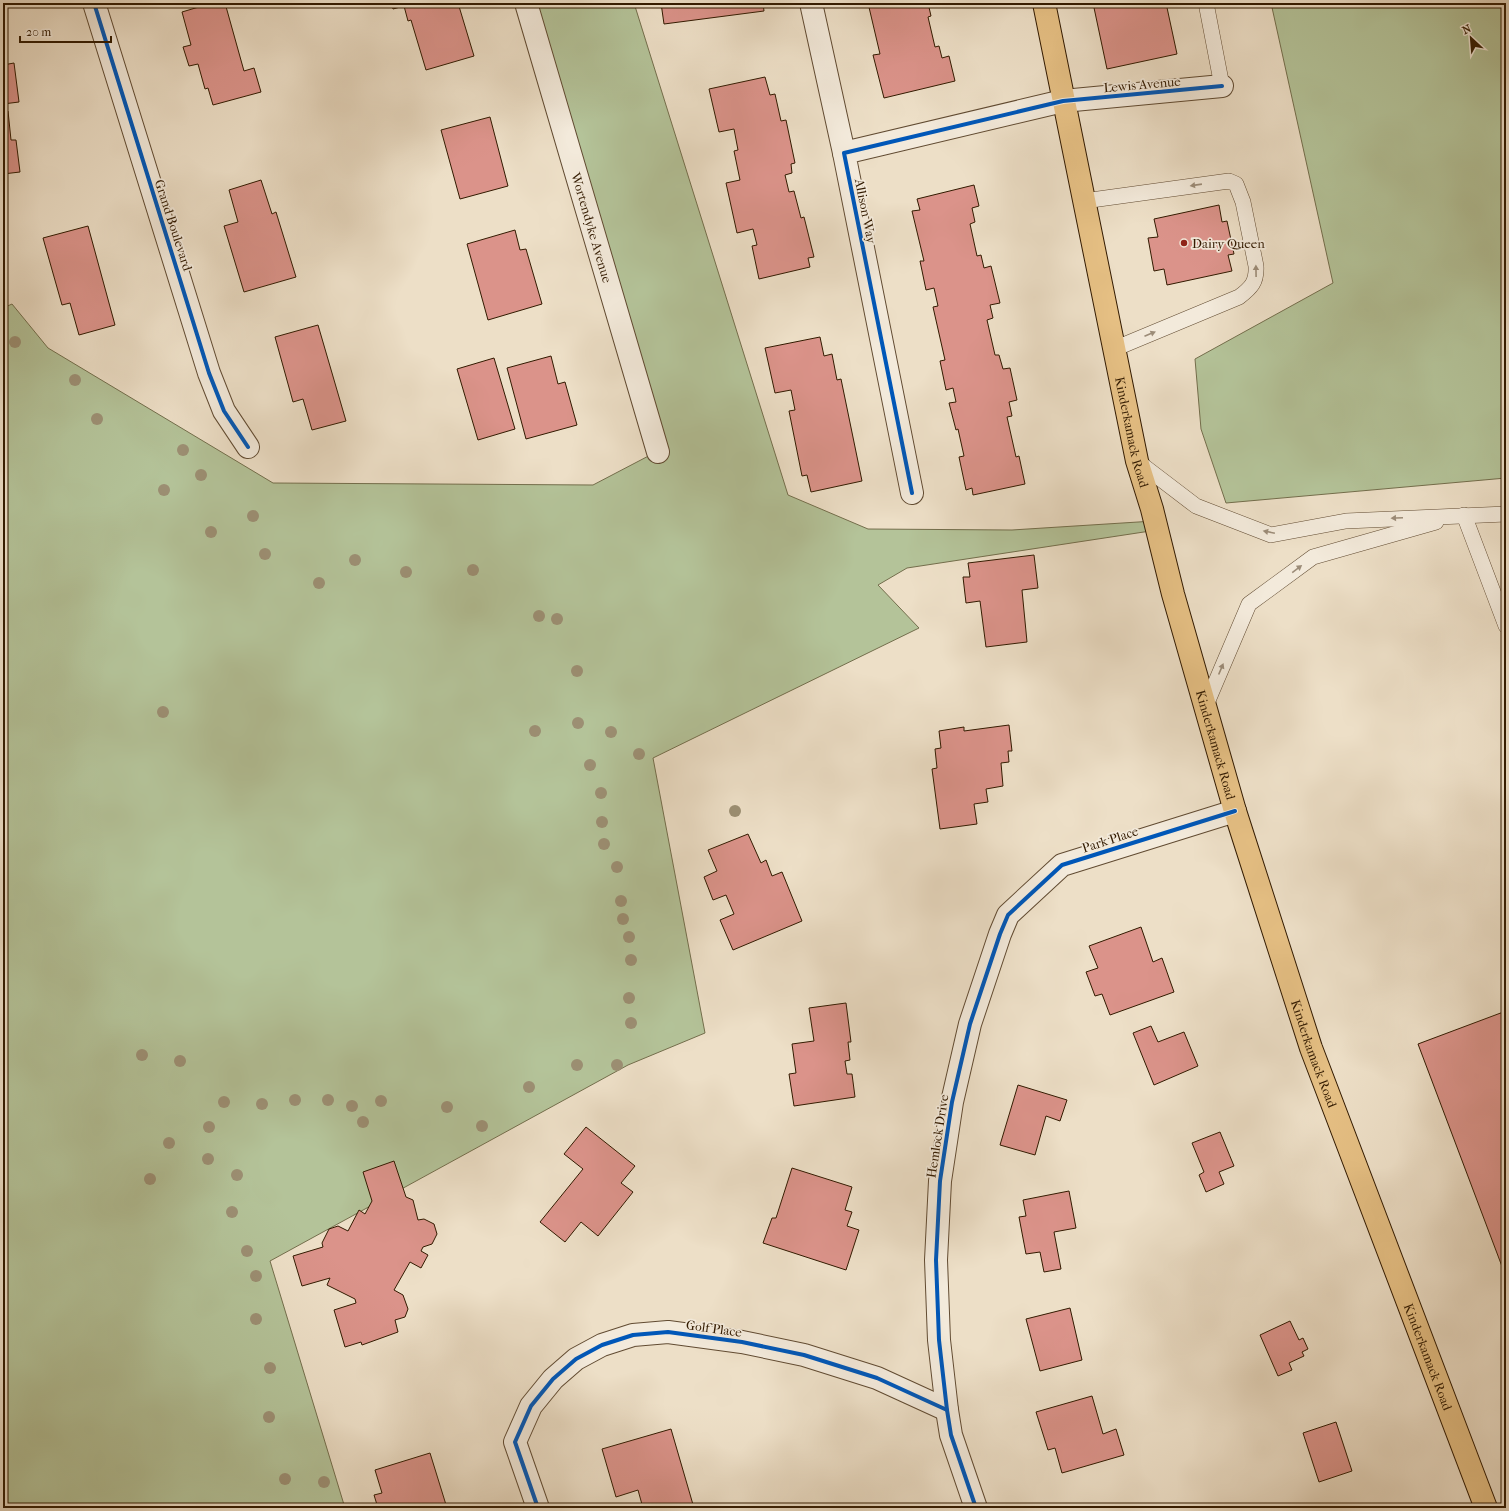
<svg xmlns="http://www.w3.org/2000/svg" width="1509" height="1511" font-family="'IM FELL French Canon',serif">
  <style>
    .green { fill: #b4c399; stroke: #736e4c }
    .building { fill: #db938a; stroke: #321a00 }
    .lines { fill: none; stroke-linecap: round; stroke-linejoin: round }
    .service-casing { stroke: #614b32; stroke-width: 16 }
    .minor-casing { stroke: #614b32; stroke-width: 24 }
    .primary-casing { stroke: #321a00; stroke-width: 24 }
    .service { stroke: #f3eadb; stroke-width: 15 }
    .minor { stroke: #f3eadb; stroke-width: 22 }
    .primary { stroke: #e6c084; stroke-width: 22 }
    .cycleway-casing { stroke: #f3eadb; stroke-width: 6 }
    .cycleway { stroke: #0057b8; stroke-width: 4 }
    .tree { fill: #9c8f73 }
    .oneway { fill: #9c8c78 }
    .poi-dot { fill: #8f2418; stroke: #f3eadb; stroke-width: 1.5 }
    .labels { text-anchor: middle; stroke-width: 3.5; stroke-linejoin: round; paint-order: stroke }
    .street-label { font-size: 13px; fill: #321a00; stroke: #f3eadb }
    .poi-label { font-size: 13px; fill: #321a00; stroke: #f3eadb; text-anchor: start }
  </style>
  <rect width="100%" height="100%" fill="#eddfc7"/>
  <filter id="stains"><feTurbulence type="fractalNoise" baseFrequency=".005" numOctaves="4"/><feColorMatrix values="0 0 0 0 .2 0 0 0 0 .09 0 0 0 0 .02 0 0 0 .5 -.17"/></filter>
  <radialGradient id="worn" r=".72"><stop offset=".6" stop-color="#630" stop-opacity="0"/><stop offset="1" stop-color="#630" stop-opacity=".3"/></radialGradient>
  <g class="green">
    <polygon points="526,3 634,3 788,495 868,529 1012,530 1154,521 1157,530 907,568 878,585 919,628 653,758 705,1033 628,1065 270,1261 345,1508 3,1508 3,308 12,304 48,348 273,483 593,485 658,451"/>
    <polygon points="1271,3 1506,3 1506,478 1226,503 1201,429 1195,359 1333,283"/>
  </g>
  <g class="building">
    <polygon points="212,3 225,3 244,71 254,68 261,92 213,105 208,88 205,89 198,64 189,66 183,47 191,45 182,12"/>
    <polygon points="391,3 444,3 445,7 458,3 474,56 426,70 411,20 408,21 404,6 393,9"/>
    <polygon points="661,3 763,3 764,11 664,24"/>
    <polygon points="868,3 928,3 931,16 928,17 935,47 939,46 942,58 949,56 955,81 884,98 873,55 880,54"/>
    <polygon points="1093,3 1166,3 1177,54 1107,69"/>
    <polygon points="14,63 19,102 3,104 3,65"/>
    <polygon points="765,77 770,95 775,94 781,121 786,120 795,163 791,164 792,173 785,175 789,192 794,191 801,218 804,217 814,257 808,258 810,267 759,279 752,246 757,245 753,229 737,233 726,183 740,180 734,151 738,150 734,129 719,132 709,89"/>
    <polygon points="8,111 11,140 16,140 20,172 3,174 3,112"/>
    <polygon points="490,117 508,186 460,199 441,130"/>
    <polygon points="261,180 272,214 276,212 296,277 244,292 224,226 238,222 229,190"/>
    <polygon points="974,185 979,206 972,208 975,222 970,224 977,256 981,255 984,268 991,266 1000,303 990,305 993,318 987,320 995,355 999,355 1003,369 1010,368 1017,400 1009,402 1012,416 1007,417 1016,457 1019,456 1025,484 973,495 972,488 966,490 959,457 964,456 958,429 956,430 949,403 956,402 953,388 946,390 940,361 945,360 933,307 938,306 934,288 926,290 920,261 924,261 912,211 920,210 917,199"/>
    <polygon points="1219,205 1222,222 1227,221 1234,254 1228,255 1232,271 1167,285 1164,269 1154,271 1148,238 1158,237 1154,219"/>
    <polygon points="88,226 115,325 79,335 70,303 62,305 43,238"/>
    <polygon points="515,230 520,250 526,249 542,304 488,320 467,244"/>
    <polygon points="318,325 346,421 312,430 303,399 293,402 275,337"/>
    <polygon points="820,337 824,356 832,354 837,380 841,379 862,481 811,492 807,475 802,476 789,411 795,410 791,390 775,393 765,348"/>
    <polygon points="551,356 558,384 565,382 577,425 526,439 507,368"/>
    <polygon points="494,358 515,429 478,440 457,369"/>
    <polygon points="1034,555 1038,588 1022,590 1027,642 986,647 980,601 966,603 963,577 970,577 968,563"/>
    <polygon points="1009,725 1012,751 1008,751 1009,762 1001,763 1003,786 986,789 988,802 974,804 977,824 940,829 932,769 937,768 935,749 941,748 939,731 964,727 964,731"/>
    <polygon points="748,834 761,863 766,860 772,876 782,872 802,921 733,950 720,920 734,914 726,895 713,900 704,877 717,871 708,850"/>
    <polygon points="1141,927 1153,962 1162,958 1174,992 1110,1015 1102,994 1095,996 1086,972 1098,968 1089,946"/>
    <polygon points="846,1003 851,1042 848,1042 850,1060 845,1061 847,1074 852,1074 855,1097 794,1106 789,1074 796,1073 792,1044 814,1041 809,1008"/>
    <polygon points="1506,1011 1506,1277 1418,1044"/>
    <polygon points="1151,1026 1158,1042 1184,1032 1198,1066 1154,1085 1133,1033"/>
    <polygon points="1018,1085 1067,1100 1060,1121 1046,1116 1035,1155 1000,1145"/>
    <polygon points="586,1127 635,1166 621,1183 633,1192 598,1236 581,1222 565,1242 540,1222 583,1169 564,1154"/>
    <polygon points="1220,1132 1234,1166 1219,1172 1224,1184 1206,1192 1199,1175 1204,1172 1192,1143"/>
    <polygon points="394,1161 406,1197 413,1200 418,1220 424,1219 434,1224 437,1234 432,1244 423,1247 421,1251 428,1255 421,1268 410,1262 394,1290 403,1295 408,1309 405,1317 395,1320 398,1332 362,1345 361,1342 345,1347 334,1310 356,1303 355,1299 327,1285 330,1278 302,1286 293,1256 323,1247 322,1243 329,1229 338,1226 348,1231 359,1210 365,1214 372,1201 363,1172"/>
    <polygon points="792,1168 852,1187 845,1210 852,1212 847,1226 859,1230 846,1270 763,1243 772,1218 776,1218"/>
    <polygon points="1069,1191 1076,1228 1054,1232 1061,1269 1044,1272 1040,1252 1026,1254 1019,1217 1026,1216 1023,1200"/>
    <polygon points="1070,1308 1082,1360 1040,1371 1026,1319"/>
    <polygon points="1290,1321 1299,1340 1303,1338 1308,1349 1302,1352 1304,1356 1289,1363 1292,1370 1278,1376 1260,1335"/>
    <polygon points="1092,1396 1103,1434 1116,1429 1124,1455 1062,1473 1055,1448 1048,1450 1036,1412"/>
    <polygon points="1336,1422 1352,1471 1319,1482 1303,1433"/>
    <polygon points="671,1429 694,1508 643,1508 638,1490 616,1497 602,1449"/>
    <polygon points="430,1453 447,1508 378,1508 374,1495 382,1493 375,1470"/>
  </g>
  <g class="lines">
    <g class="service-casing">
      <g id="service">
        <polyline points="1206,3 1222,86"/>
        <path d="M1084 201 1229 181 1236 184 1243 202 1256 266C1257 282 1251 288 1239 297L1114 349"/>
        <polyline points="1137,461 1196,506 1271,535 1346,521 1506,514"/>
        <polyline points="1464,515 1506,626"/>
        <polyline points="1206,705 1249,604 1313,557 1436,522"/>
      </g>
    </g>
    <g class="minor-casing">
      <g id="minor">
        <polyline points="94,3 209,373 224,411 248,447"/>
        <path id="s1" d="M526 3 658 452"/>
        <polyline points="811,3 844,153"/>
        <polyline points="912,493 844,153 1063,101 1222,86"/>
        <polyline points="538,1508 515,1442 531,1406 553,1379 576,1359 602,1345 633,1335 668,1332 742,1342 804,1355 877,1378 947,1410"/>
        <polyline points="976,1508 951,1435 947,1410 939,1340 936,1260 940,1181 952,1102 970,1024 1000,934 1008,915 1062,865 1235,811"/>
      </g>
    </g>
    <g class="primary-casing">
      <g id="primary">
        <path id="s2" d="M1044 3 1137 461 1152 509 1173 594 1235 811 1311 1048 1486 1508"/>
      </g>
    </g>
    <use href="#service" class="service"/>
    <use href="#minor" class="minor"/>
    <use href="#primary" class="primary"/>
    <g class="cycleway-casing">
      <g id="cycleway">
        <polyline points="94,3 209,373 224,411 248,447"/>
        <polyline points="912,493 844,153 1063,101 1222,86"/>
        <polyline points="538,1508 515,1442 531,1406 553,1379 576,1359 602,1345 633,1335 668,1332 742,1342 804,1355 877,1378 947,1410"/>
        <polyline points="976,1508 951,1435 947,1410 939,1340 936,1260 940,1181 952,1102 970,1024 1000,934 1008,915 1062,865 1235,811"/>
      </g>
    </g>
    <use href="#cycleway" class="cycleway"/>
  </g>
  <g class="tree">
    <circle cx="15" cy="342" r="6"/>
    <circle cx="75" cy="380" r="6"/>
    <circle cx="97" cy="419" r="6"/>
    <circle cx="183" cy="450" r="6"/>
    <circle cx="201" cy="475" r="6"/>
    <circle cx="164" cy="490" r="6"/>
    <circle cx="253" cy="516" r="6"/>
    <circle cx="211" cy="532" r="6"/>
    <circle cx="265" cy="554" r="6"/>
    <circle cx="355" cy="560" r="6"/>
    <circle cx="473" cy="570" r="6"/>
    <circle cx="406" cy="572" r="6"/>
    <circle cx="319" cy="583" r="6"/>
    <circle cx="539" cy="616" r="6"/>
    <circle cx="557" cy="619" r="6"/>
    <circle cx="577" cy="671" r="6"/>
    <circle cx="163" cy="712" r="6"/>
    <circle cx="578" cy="723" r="6"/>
    <circle cx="535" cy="731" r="6"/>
    <circle cx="611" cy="732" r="6"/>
    <circle cx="639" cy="754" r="6"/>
    <circle cx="590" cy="765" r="6"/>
    <circle cx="601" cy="793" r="6"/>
    <circle cx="735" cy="811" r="6"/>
    <circle cx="602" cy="822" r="6"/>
    <circle cx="604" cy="844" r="6"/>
    <circle cx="617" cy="867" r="6"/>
    <circle cx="621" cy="901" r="6"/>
    <circle cx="623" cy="919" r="6"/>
    <circle cx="629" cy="937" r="6"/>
    <circle cx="631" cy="960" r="6"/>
    <circle cx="629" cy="998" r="6"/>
    <circle cx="631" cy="1023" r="6"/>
    <circle cx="142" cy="1055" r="6"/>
    <circle cx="180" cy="1061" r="6"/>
    <circle cx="577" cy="1065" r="6"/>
    <circle cx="617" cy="1065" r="6"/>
    <circle cx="529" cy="1087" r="6"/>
    <circle cx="295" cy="1100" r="6"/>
    <circle cx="328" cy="1100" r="6"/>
    <circle cx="381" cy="1101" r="6"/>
    <circle cx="224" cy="1102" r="6"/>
    <circle cx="262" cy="1104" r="6"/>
    <circle cx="352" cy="1106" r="6"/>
    <circle cx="447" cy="1107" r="6"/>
    <circle cx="363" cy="1122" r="6"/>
    <circle cx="482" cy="1126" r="6"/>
    <circle cx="209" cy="1127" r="6"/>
    <circle cx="169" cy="1143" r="6"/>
    <circle cx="208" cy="1159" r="6"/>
    <circle cx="237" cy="1175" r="6"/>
    <circle cx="150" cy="1179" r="6"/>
    <circle cx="232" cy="1212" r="6"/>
    <circle cx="247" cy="1251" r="6"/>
    <circle cx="256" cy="1276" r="6"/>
    <circle cx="256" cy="1319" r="6"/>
    <circle cx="270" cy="1368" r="6"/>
    <circle cx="269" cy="1417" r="6"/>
    <circle cx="285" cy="1479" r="6"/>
    <circle cx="324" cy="1482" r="6"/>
  </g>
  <defs><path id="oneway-solid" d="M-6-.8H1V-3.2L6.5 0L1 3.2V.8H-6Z"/></defs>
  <g class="oneway">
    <use href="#oneway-solid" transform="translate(1196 185) rotate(172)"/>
    <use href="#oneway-solid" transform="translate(1256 271) rotate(-91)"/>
    <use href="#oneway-solid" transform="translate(1150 334) rotate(-23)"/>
    <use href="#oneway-solid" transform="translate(1397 518) rotate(177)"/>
    <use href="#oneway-solid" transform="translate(1269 532) rotate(-168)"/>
    <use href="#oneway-solid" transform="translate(1297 569) rotate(-37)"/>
    <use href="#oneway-solid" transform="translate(1221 669) rotate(-67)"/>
  </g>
  <circle class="poi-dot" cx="1184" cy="243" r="4"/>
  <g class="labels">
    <g class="street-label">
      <text transform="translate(1142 84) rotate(-5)" y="5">Lewis Avenue</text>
      <text transform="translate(866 211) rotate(79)" y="5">Allison Way</text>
      <text transform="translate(174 225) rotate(72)" y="5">Grand Boulevard</text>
      <text dy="5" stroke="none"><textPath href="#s1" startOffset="234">Wortendyke Avenue</textPath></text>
      <text dy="5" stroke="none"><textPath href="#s2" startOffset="438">Kinderkamack Road</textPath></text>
      <text dy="5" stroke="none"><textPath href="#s2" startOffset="762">Kinderkamack Road</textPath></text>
      <text transform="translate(1110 839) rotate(-18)" y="5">Park Place</text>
      <text dy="5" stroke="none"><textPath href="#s2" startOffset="1086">Kinderkamack Road</textPath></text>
      <text transform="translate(937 1136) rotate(-81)" y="5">Hemlock Drive</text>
      <text transform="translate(714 1328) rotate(8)" y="5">Golf Place</text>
      <text dy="5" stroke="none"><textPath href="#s2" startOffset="1410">Kinderkamack Road</textPath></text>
    </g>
    <g class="poi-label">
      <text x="1192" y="248">Dairy Queen</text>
    </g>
  </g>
  <rect width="1509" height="1511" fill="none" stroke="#eddfc7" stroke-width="16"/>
  <rect x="4" y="4" width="1501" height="1503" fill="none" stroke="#321a00" stroke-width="2"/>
  <rect x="8" y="8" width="1493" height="1495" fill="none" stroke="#321a00"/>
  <g transform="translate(1471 38) rotate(334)" stroke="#f3eadb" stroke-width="3" paint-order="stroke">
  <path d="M0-3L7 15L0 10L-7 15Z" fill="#321a00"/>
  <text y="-6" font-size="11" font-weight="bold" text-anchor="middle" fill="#321a00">N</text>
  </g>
  <path d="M20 36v6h91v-6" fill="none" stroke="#321a00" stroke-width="2"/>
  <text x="26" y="36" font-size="12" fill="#321a00" stroke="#f3eadb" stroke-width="3" paint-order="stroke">20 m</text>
  <rect width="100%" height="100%" filter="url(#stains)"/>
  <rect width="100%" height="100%" fill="url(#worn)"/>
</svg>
